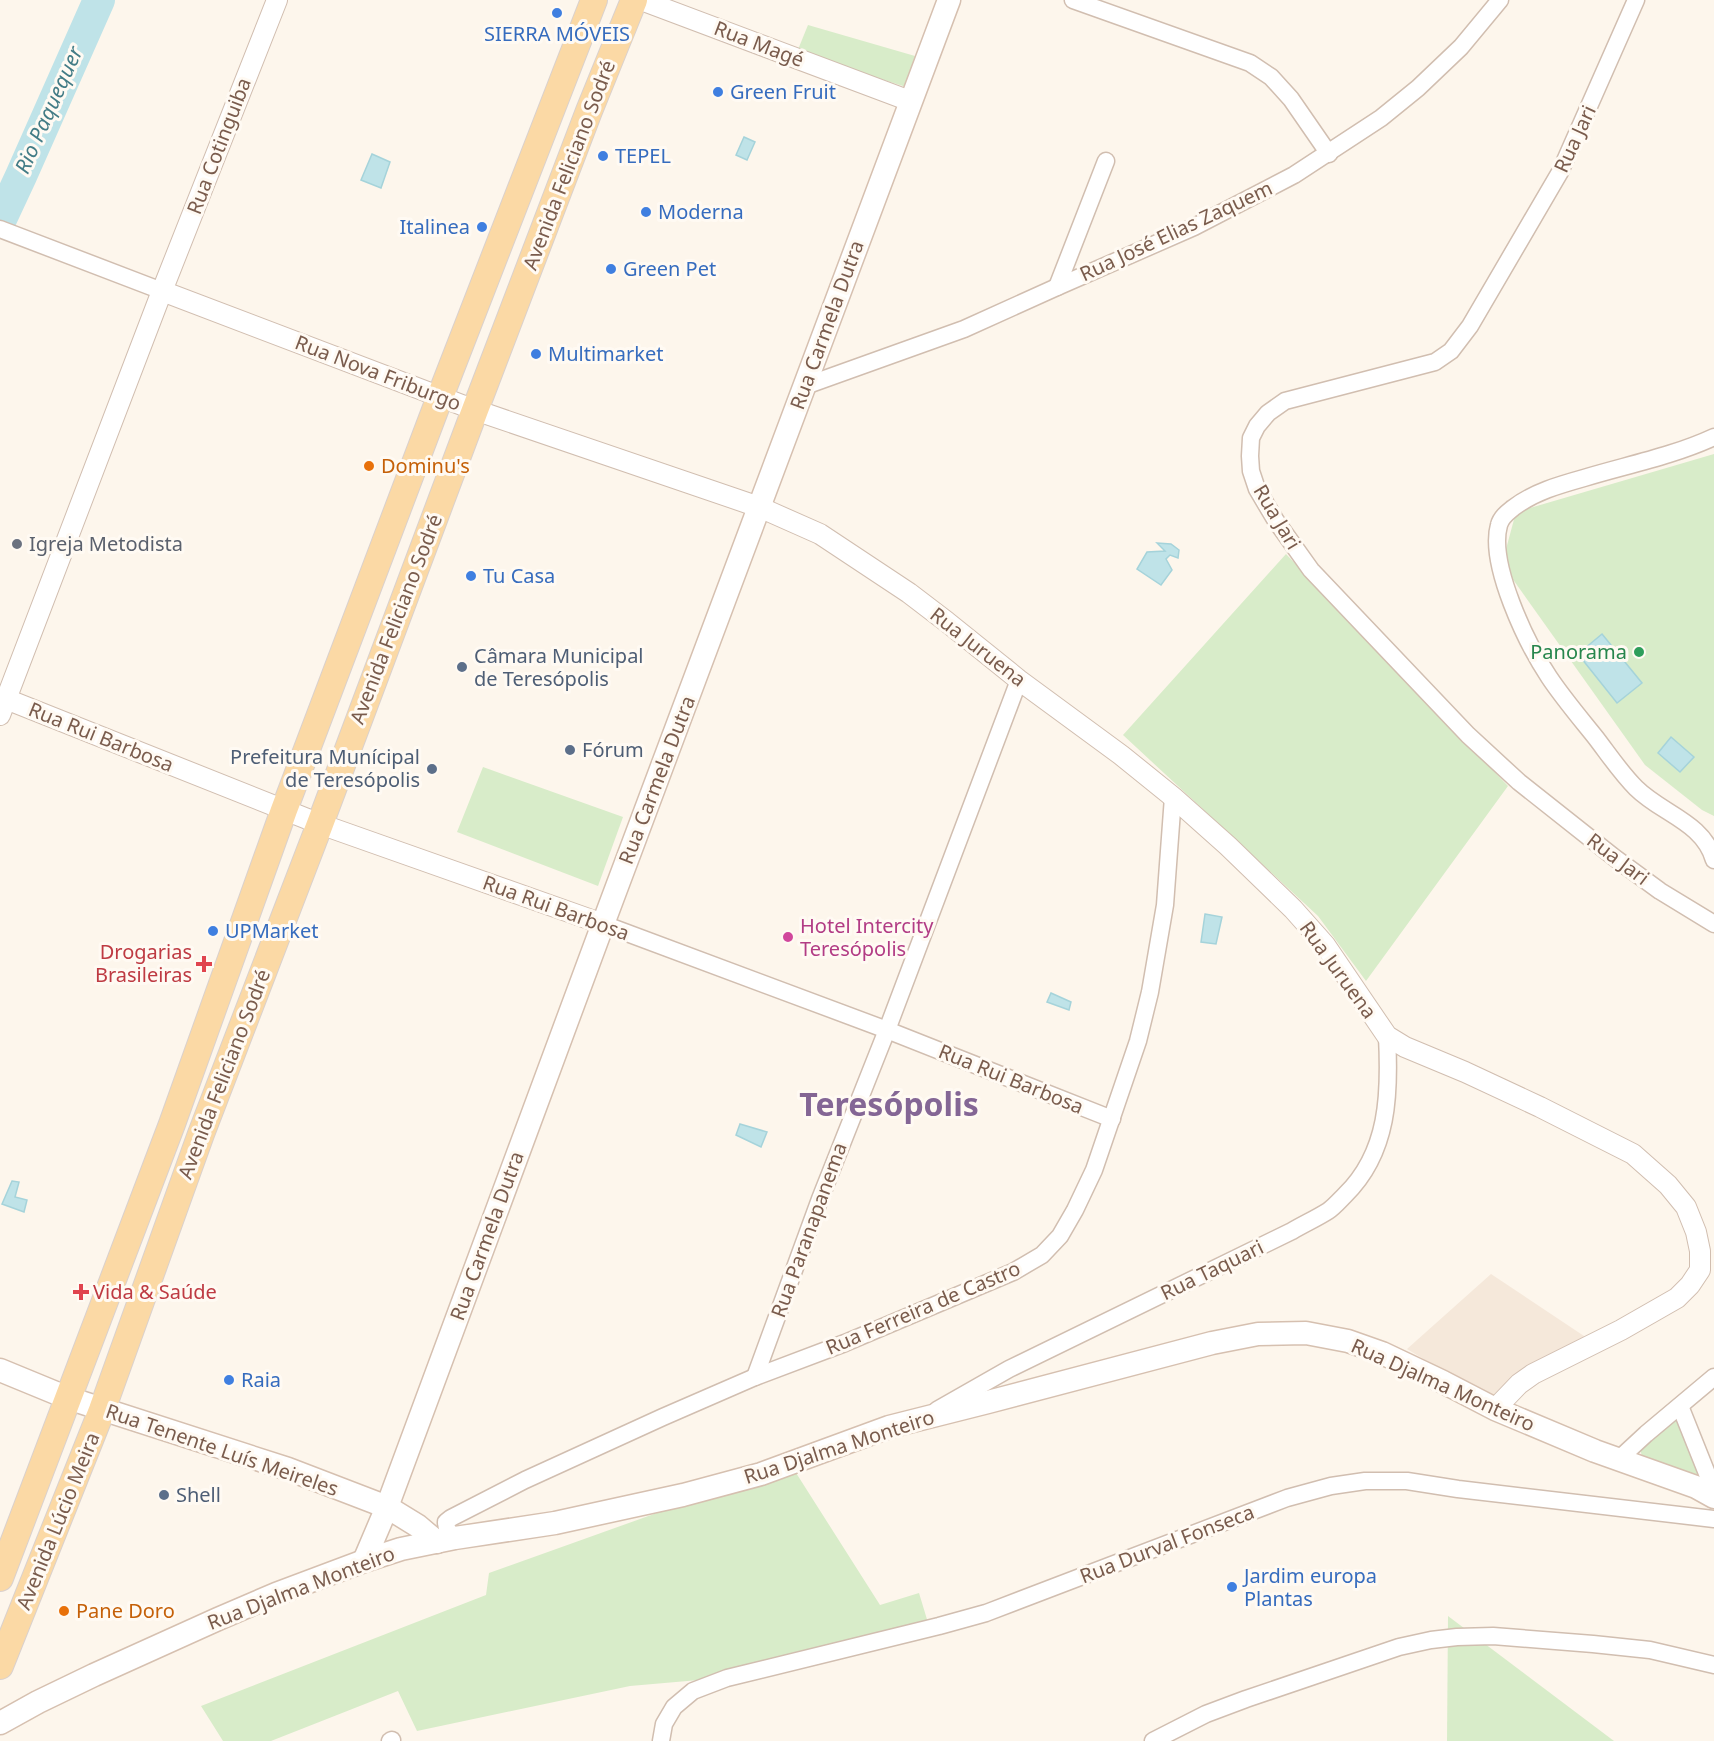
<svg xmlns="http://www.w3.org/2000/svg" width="1714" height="1741" font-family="'Noto Sans',sans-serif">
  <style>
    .residential { fill: #f5e8da }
    .green { fill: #d8ecc9 }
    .water { fill: #bfe3e8; stroke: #a5d3da; stroke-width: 1.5 }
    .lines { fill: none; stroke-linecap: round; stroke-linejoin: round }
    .river { stroke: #bfe3e8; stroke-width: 32 }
    .minor-casing { stroke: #d1beb0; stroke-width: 19 }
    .tertiary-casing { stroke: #d1beb0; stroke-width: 22 }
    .secondary-casing { stroke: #d6c0b0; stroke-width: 25 }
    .primary-casing { stroke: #dad1cd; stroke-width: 28 }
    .minor { stroke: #fff; stroke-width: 16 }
    .tertiary { stroke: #fff; stroke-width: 20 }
    .secondary { stroke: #fff; stroke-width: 22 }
    .primary { stroke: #fbd9a5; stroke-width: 26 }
    .shop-dot { fill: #3f7fe0; stroke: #fffaf3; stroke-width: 2 }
    .food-dot { fill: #e8710a; stroke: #fffaf3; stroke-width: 2 }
    .worship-dot { fill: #6b7280; stroke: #fffaf3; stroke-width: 2 }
    .leisure-dot { fill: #2e9e5b; stroke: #fffaf3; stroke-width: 2 }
    .service-dot { fill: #5c6f8a; stroke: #fffaf3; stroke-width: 2 }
    .hotel-dot { fill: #d1479c; stroke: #fffaf3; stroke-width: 2 }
    .health-dot { fill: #e0444e; stroke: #fffaf3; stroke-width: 2 }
    .labels { text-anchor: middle; stroke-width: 6; stroke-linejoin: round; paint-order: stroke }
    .shop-label { font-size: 20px; fill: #366cbe; stroke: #fffaf3; text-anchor: start }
    .street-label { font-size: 20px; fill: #7a5c4d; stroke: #fffaf3 }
    .food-label { font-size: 20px; fill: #c56008; stroke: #fffaf3; text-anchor: start }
    .worship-label { font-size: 20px; fill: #5b616d; stroke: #fffaf3; text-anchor: start }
    .leisure-label { font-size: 20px; fill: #27864d; stroke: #fffaf3; text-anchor: end }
    .service-label { font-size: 20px; fill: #4e5e75; stroke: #fffaf3; text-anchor: start }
    .hotel-label { font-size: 20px; fill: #b23c85; stroke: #fffaf3; text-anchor: start }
    .health-label { font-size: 20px; fill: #be3a42; stroke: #fffaf3; text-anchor: end }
    .water-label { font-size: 21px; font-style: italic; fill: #437c86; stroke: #fffaf3 }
    .town-label { font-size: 32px; font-weight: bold; fill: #846695; stroke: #fffaf3 }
  </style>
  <rect width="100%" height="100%" fill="#fdf6ec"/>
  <polygon class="residential" points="1491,1274 1590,1340 1491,1400 1407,1349"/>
  <g class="green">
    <polygon points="808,25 915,56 906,87 797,52"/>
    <polygon points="1714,454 1714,816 1702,810 1645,765 1502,564 1516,512"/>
    <polygon points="1286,554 1508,786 1366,981 1318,916 1123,735"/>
    <polygon points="483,767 623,817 598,886 457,832"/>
    <polygon points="1678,1417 1701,1476 1698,1482 1642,1457 1640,1448"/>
    <polygon points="791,1465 880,1605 919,1593 929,1626 722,1678 630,1686 417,1731 398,1691 271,1741 223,1741 201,1706 486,1595 489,1573"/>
    <polygon points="1448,1616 1614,1741 1447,1741"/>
  </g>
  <g class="water">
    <polygon points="744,137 755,142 747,160 736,155"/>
    <polygon points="372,154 390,162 381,188 361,180"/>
    <polygon points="1157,543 1171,544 1179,550 1178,558 1170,555 1166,559 1172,570 1161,585 1137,569 1147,552 1165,551"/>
    <polygon points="1602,634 1642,683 1617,703 1578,654"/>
    <polygon points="1671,737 1694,757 1680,772 1658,753"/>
    <polygon points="1205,914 1222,917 1216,944 1201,942"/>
    <polygon points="1051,993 1071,1002 1069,1010 1047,1002"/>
    <polygon points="740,1124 767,1132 761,1147 736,1135"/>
    <polygon points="12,1181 19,1182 15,1197 27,1200 24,1212 2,1204"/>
  </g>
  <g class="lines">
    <polyline class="river" points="0,221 21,176 99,0"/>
    <g class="minor-casing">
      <g id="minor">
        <polyline points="1073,0 1250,63 1271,77 1291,99 1329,154"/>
        <polyline points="1636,0 1560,172 1470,326 1451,351 1435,362 1285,401 1268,413 1257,426 1251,438 1250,456 1251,471 1257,489 1276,521 1311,570 1468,735 1519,782 1615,858 1660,891 1714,924"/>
        <polyline points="0,229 162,291"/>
        <polyline points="1057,287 1106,161"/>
        <polyline points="805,386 964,329 1057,287 1194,227 1294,175 1381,118 1418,88 1461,47 1500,0"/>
        <path d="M1714 437C1673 456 1627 465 1584 478 1559 485 1534 492 1513 508 1508 512 1501 517 1499 525 1488 564 1527 644 1549 677 1563 698 1580 718 1596 738 1609 755 1621 773 1636 788 1662 814 1703 822 1714 860"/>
        <polyline points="603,924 887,1030 1112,1119"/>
        <polyline points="755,1377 820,1199 887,1030 1019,680"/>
        <polyline points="1680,1406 1714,1491"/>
        <path d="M937 1410 1009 1369 1292 1231C1304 1224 1317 1218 1328 1211 1334 1207 1340 1200 1345 1195 1389 1152 1390 1093 1387 1036"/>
        <polyline points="1619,1459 1646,1434 1714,1377"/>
        <path d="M455 1538C450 1533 446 1530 446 1522L451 1518 525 1480 663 1417 755 1377 845 1343 1013 1272 1042 1255 1060 1236 1075 1210 1094 1170 1138 1041 1150 992 1165 905 1173 797"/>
        <polyline points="390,1741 392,1740"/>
        <polyline points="661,1741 664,1724 674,1707 693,1691 727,1678 939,1626 986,1613 1287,1498 1331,1486 1365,1481 1407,1481 1458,1489 1714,1519"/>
        <polyline points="1153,1741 1206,1714 1246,1699 1399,1647 1431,1640 1457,1637 1493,1636 1593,1644 1650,1650 1714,1665"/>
      </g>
    </g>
    <g class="tertiary-casing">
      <g id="tertiary">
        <polyline points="641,0 910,101"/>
        <polyline points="162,291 475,410 759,507 820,534 909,593 947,622 1019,680 1121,755 1173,797 1228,846 1293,909 1325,945 1387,1036 1405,1047 1465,1072 1540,1107 1633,1154 1668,1185 1686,1207 1696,1232 1700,1251 1700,1270 1690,1285 1677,1298 1621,1330 1533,1374 1519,1384 1495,1409"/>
        <polyline points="6,699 320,824 603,924"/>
        <polyline points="0,715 162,291 277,0"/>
      </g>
    </g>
    <g class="secondary-casing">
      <g id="secondary">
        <polyline points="0,1370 68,1398 288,1469 387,1507 418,1526 437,1542"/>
        <polyline points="364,1561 387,1507 603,924 949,0"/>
        <polyline points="0,1723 38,1702 94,1675 218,1619 276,1594 364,1561 401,1549 455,1538 555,1523 683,1495 761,1474 889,1427 988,1402 1212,1343 1258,1334 1306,1333 1348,1341 1382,1353 1443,1382 1495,1409 1595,1451 1696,1487 1714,1497"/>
      </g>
    </g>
    <g class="primary-casing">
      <g id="primary">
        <polyline points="0,1578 172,1124 284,810 440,397 594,0"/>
        <polyline points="0,1666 102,1410 201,1134 320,824 475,410 589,111 634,0"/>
      </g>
    </g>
    <use href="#minor" class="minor"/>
    <use href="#tertiary" class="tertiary"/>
    <use href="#secondary" class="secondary"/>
    <use href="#primary" class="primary"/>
  </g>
  <g class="shop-dot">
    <circle cx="557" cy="13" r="6"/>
    <circle cx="718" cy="92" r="6"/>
    <circle cx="603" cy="156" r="6"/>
    <circle cx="646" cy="212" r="6"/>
    <circle cx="482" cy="227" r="6"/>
    <circle cx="611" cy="269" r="6"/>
    <circle cx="536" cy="354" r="6"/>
    <circle cx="471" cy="576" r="6"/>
    <circle cx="213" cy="931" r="6"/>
    <circle cx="229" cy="1380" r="6"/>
    <circle cx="1232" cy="1587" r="6"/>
  </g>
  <g class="food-dot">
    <circle cx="369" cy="466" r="6"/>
    <circle cx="64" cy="1611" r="6"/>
  </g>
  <circle class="worship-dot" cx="17" cy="544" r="6"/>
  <circle class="leisure-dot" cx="1639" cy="652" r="6"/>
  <g class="service-dot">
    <circle cx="462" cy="667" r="6"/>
    <circle cx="570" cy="750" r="6"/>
    <circle cx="432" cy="769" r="6"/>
    <circle cx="164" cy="1495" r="6"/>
  </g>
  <circle class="hotel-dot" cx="788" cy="937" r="6"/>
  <g class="health-dot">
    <path d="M201 955h6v6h6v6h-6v6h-6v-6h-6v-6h6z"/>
    <path d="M78 1283h6v6h6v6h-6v6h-6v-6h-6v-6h6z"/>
  </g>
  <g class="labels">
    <g class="shop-label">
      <text x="557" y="41" text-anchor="middle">SIERRA MÓVEIS</text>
      <text x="730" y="99">Green Fruit</text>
      <text x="615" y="163">TEPEL</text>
      <text x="658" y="219">Moderna</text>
      <text x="470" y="234" text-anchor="end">Italinea</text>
      <text x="623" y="276">Green Pet</text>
      <text x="548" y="361">Multimarket</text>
      <text x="483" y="583">Tu Casa</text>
      <text x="225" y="938">UPMarket</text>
      <text x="241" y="1387">Raia</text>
      <text x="1244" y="1583">Jardim europa<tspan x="1244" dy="23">Plantas</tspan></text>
    </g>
    <g class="street-label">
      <text transform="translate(759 44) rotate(21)" y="7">Rua Magé</text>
      <text transform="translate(1575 139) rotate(-65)" y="7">Rua Jari</text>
      <text transform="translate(219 146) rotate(-69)" y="7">Rua Cotinguiba</text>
      <text transform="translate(569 165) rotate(-69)" y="7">Avenida Feliciano Sodré</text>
      <text transform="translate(1176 231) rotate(-25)" y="7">Rua José Elias Zaquem</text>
      <text transform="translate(827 325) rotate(-70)" y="7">Rua Carmela Dutra</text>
      <text transform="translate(378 373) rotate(21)" y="7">Rua Nova Friburgo</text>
      <text transform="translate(1277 517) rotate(59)" y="7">Rua Jari</text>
      <text transform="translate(396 619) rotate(-69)" y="7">Avenida Feliciano Sodré</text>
      <text transform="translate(978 647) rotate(38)" y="7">Rua Juruena</text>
      <text transform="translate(101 737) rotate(22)" y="7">Rua Rui Barbosa</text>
      <text transform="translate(657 780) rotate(-69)" y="7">Rua Carmela Dutra</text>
      <text transform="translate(1618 859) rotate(37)" y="7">Rua Jari</text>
      <text transform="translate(556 908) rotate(20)" y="7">Rua Rui Barbosa</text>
      <text transform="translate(1338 970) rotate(54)" y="7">Rua Juruena</text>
      <text transform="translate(224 1074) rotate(-69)" y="7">Avenida Feliciano Sodré</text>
      <text transform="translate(1011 1079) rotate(22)" y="7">Rua Rui Barbosa</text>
      <text transform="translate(809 1230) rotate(-70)" y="7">Rua Paranapanema</text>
      <text transform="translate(487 1236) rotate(-70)" y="7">Rua Carmela Dutra</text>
      <text transform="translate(1212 1270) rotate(-26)" y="7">Rua Taquari</text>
      <text transform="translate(923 1308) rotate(-23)" y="7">Rua Ferreira de Castro</text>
      <text transform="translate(1443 1385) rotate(24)" y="7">Rua Djalma Monteiro</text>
      <text transform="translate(839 1447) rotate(-18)" y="7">Rua Djalma Monteiro</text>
      <text transform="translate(222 1450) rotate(19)" y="7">Rua Tenente Luís Meireles</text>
      <text transform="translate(58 1521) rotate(-68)" y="7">Avenida Lúcio Meira</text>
      <text transform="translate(1167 1544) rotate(-21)" y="7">Rua Durval Fonseca</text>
      <text transform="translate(301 1588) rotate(-21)" y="7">Rua Djalma Monteiro</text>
    </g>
    <g class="food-label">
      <text x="381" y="473">Dominu's</text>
      <text x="76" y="1618">Pane Doro</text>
    </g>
    <g class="worship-label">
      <text x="29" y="551">Igreja Metodista</text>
    </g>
    <g class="leisure-label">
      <text x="1627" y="659">Panorama</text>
    </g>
    <g class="service-label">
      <text x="474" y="663">Câmara Municipal<tspan x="474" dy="23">de Teresópolis</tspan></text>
      <text x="582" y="757">Fórum</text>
      <text x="420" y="764" text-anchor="end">Prefeitura Munícipal<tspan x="420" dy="23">de Teresópolis</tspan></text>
      <text x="176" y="1502">Shell</text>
    </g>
    <g class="hotel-label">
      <text x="800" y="933">Hotel Intercity<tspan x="800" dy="23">Teresópolis</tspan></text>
    </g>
    <g class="health-label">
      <text x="192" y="959">Drogarias<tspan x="192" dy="23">Brasileiras</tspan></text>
      <text x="93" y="1299" text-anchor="start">Vida &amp; Saúde</text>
    </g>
    <g class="water-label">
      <text transform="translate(49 110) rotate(-66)" y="7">Rio Paquequer</text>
    </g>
    <g class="town-label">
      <text x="889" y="1116">Teresópolis</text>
    </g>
  </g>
</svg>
